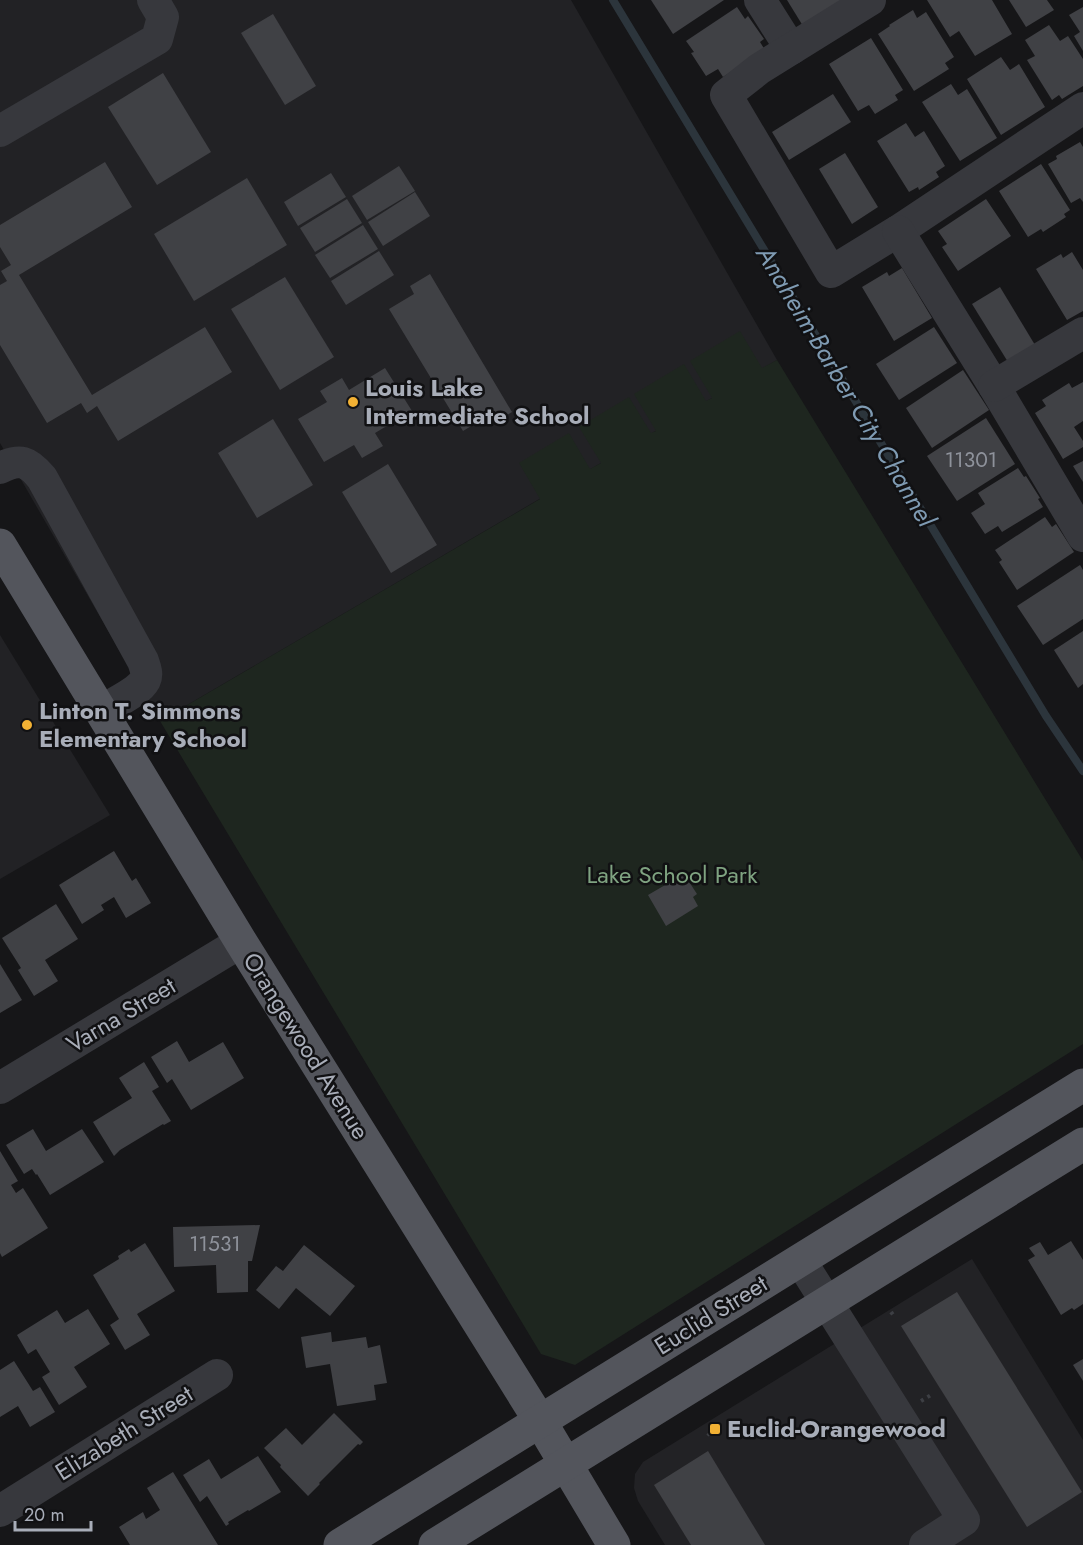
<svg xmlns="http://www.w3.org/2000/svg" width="1083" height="1545" font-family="Jost,sans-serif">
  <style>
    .built { fill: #222225 }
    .green { fill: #1e261f }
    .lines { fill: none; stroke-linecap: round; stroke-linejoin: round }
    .stream { stroke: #2c353c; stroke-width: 8 }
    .building { fill: #404145 }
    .path { stroke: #3d3f44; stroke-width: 4; stroke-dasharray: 3 4.5; stroke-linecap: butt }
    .minor { stroke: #37383d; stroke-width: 32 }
    .major { stroke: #53555c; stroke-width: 33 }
    .poi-dot { fill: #f2b134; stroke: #111113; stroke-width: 2 }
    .labels { text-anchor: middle; stroke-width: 5; stroke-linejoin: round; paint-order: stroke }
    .number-label { font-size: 21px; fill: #8e929b }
    .poi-label { font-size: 24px; font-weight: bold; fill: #a8adb8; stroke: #111113; text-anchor: start }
    .park-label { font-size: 24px; fill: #7fa381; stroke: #111113 }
    .street-label { font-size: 24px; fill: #a8adb8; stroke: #111113 }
    .water-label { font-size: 26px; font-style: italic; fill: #7f9bb3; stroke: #111113 }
  </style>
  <rect width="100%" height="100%" fill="#161618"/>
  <g class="built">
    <polygon points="0,0 571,0 777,360 160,721 0,443"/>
    <polygon points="0,635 110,815 0,879"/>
    <polygon points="972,1259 1083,1440 1083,1545 665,1545 638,1501 634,1488 635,1474 643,1462"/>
  </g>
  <polygon class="green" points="740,331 762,368 777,360 1083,861 1083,1044 575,1365 541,1354 160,721 540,499 519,463 569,433 590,469 601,463 579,427 629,397 651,433 656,431 634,394 684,364 706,401 712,398 690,361"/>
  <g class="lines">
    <polyline class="stream" points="613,0 1046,716 1083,771"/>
  </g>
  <g class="building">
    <polygon points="651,0 724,0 673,34"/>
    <polygon points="787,0 844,0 803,26"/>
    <polygon points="927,0 992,0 1012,34 975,56 959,31 950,37"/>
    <polygon points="1009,0 1047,0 1054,10 1026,27"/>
    <polygon points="737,7 745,19 748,16 764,39 760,42 765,50 723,77 718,69 706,76 691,53 694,52 686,41"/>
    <polygon points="1083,7 1083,51 1074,36 1080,32 1069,15"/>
    <polygon points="913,10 917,18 926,12 954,57 945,63 949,69 914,91 878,34 890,26 889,25"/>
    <polygon points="273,14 316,86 285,105 241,33"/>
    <polygon points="1049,25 1060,41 1068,36 1083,59 1083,86 1062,99 1059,95 1052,100 1027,60 1035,56 1025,40"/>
    <polygon points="871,38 903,90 895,95 898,100 875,114 869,105 858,111 829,64"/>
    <polygon points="1001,57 1010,70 1019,64 1045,107 1001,135 967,79"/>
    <polygon points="163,73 211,152 157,185 108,107"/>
    <polygon points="951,84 958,95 967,89 997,138 960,161 922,102"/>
    <polygon points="833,94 851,122 789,160 772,132"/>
    <polygon points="906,123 915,137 924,131 945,166 936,172 939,177 919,190 918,187 909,192 877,141"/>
    <polygon points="1080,142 1083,147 1083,202 1080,198 1071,203 1048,164 1057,159 1056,156"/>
    <polygon points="845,153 878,207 852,224 819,169"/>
    <polygon points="105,162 132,207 19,275 92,395 205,327 232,372 118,441 97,406 87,413 81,403 47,423 0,345 0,285 7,281 1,271 11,265 0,247 0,225"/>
    <polygon points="1041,164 1070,210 1064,214 1066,217 1043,232 1041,229 1028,237 999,191"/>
    <polygon points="399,166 415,191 367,220 352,196"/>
    <polygon points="331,173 346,197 298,226 284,202"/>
    <polygon points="247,178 287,245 194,301 154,234"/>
    <polygon points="415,192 430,216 383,246 368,222"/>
    <polygon points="347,199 362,223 315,252 300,228"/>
    <polygon points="986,199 1011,236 958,271 942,247 947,244 938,231"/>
    <polygon points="363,225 378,249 330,278 315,255"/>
    <polygon points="379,251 394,275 346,305 331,281"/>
    <polygon points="1072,252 1083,270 1083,311 1067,320 1036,269 1061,254 1063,258"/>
    <polygon points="902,268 932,318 894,341 862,287 887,272 889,276"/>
    <polygon points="430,274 512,412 492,424 488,416 463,431 389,309 414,294 410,286"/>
    <polygon points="285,277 334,357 280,390 231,309"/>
    <polygon points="1000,287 1035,345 1008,362 972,304"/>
    <polygon points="934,327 957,363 899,400 876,364"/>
    <polygon points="385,368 412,411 375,433 383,446 362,458 354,445 324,462 298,419 327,402 320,391 342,378 349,390"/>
    <polygon points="963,370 989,410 932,448 906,408"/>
    <polygon points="1083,382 1083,421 1074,427 1083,441 1083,447 1063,459 1035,413 1046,406 1042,400 1069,383 1072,388"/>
    <polygon points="986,418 1015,464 957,501 927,456"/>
    <polygon points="273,419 313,485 257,518 218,453"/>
    <polygon points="1083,461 1083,482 1073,466"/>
    <polygon points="388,464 437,545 391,573 342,492"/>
    <polygon points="1018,468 1024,477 1026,476 1040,498 1038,499 1043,507 1002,532 998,526 985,534 971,513 985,504 978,493"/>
    <polygon points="1045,517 1052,527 1056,524 1074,552 1017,590 999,562 1002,560 995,550"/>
    <polygon points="1080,565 1083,570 1083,619 1043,645 1017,606"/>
    <polygon points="1083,631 1083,684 1078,688 1054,650"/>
    <polygon points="114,851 132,881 136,878 151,903 126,918 114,897 101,905 104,910 82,924 59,885"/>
    <polygon points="684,874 697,894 693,897 698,906 666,926 648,895"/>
    <polygon points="56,904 78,939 45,960 58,981 34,996 18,970 21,968 2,938"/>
    <polygon points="0,964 22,1000 0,1013"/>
    <polygon points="177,1041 189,1062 223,1042 244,1078 191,1110 172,1079 167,1083 151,1057"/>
    <polygon points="144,1062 159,1087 152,1091 171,1121 164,1125 163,1124 120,1150 114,1156 93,1122 132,1098 119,1078"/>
    <polygon points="33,1129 46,1151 82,1129 104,1162 50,1195 37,1174 36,1175 32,1169 24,1174 6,1145"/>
    <polygon points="0,1151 18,1181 11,1185 16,1193 23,1188 48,1228 2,1257 0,1253"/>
    <polygon points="260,1225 252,1261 248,1261 248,1292 217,1293 216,1265 174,1267 173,1227"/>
    <polygon points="1071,1241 1083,1260 1083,1304 1074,1310 1072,1308 1061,1315 1028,1260 1035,1256 1029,1248 1040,1242 1048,1255"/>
    <polygon points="145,1243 175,1291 137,1314 150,1335 125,1350 110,1325 119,1319 93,1275 119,1259 118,1256 129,1249 131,1252"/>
    <polygon points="304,1245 355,1286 330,1316 296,1288 279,1309 256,1290 276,1266 283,1271"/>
    <polygon points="957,1292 1082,1492 1027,1527 901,1326"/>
    <polygon points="88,1309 110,1344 74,1367 87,1387 59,1405 42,1377 50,1372 36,1349 28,1354 17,1335 57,1310 65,1323"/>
    <polygon points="331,1332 332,1342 366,1337 368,1348 380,1345 387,1383 374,1385 376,1400 337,1406 330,1364 306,1368 301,1337"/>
    <polygon points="1083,1359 1083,1381 1073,1365"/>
    <polygon points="14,1361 33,1391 40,1387 55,1412 30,1427 18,1406 0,1417 0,1370"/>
    <polygon points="334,1413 363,1442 360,1445 358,1444 319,1483 320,1484 308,1496 280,1467 281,1465 264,1448 286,1428 302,1445"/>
    <polygon points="708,1451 765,1545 691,1545 654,1485"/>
    <polygon points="258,1456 281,1492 249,1511 248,1510 228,1522 229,1524 226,1526 207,1496 200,1502 183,1475 209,1459 221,1479"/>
    <polygon points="173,1472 218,1545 130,1545 119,1527 143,1512 146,1519 160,1510 147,1488"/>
  </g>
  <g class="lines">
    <g class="path">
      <polyline points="891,1312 894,1316"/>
      <polyline points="921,1401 931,1395"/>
      <polyline points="708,1433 711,1437"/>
    </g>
    <g class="minor">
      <polyline points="760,0 791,49"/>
      <polyline points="870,0 759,69 726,95 831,272 898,231 1083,108"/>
      <polyline points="0,131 157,39 163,17 153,0"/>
      <polyline points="898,231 994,386 1083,536"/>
      <polyline points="994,386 1083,333"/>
      <path d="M0 468C20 458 28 461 42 478L143 661C145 667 148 674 145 680 139 692 112 704 101 711"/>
      <polyline points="0,1088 241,942"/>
      <polyline points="800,1260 964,1520 925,1545"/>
      <polyline points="0,1511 217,1375"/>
    </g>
    <g class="major">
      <polyline points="0,545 241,942 540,1421 614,1545"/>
      <polyline points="340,1545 1083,1085"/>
      <polyline points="435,1545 1083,1144"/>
    </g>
  </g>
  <g class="poi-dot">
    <circle cx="353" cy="402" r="6"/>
    <circle cx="27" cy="725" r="6"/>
    <rect x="709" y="1423" width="12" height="12" rx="3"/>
  </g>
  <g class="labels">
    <g class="number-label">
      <text x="971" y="467">11301</text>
      <text x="215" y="1251">11531</text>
    </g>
    <g class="poi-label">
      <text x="365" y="396">Louis Lake<tspan x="365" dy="28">Intermediate School</tspan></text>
      <text x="39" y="719">Linton T. Simmons<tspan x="39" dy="28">Elementary School</tspan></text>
      <text x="727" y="1437">Euclid-Orangewood</text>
    </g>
    <g class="park-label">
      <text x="672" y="883">Lake School Park</text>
    </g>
    <g class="street-label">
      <text transform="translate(121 1015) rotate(-31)" y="8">Varna Street</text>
      <text transform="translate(306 1046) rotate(58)" y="8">Orangewood Avenue</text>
      <text transform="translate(711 1315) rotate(-32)" y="8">Euclid Street</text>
      <text transform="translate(124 1433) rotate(-32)" y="8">Elizabeth Street</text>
    </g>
    <g class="water-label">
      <text transform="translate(846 386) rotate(59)" y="9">Anaheim-Barber City Channel</text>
    </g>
  </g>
  <path d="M15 1521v9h76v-9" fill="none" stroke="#a8adb8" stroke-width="3"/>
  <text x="24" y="1521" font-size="18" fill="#a8adb8" stroke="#111113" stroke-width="4.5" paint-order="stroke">20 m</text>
</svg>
